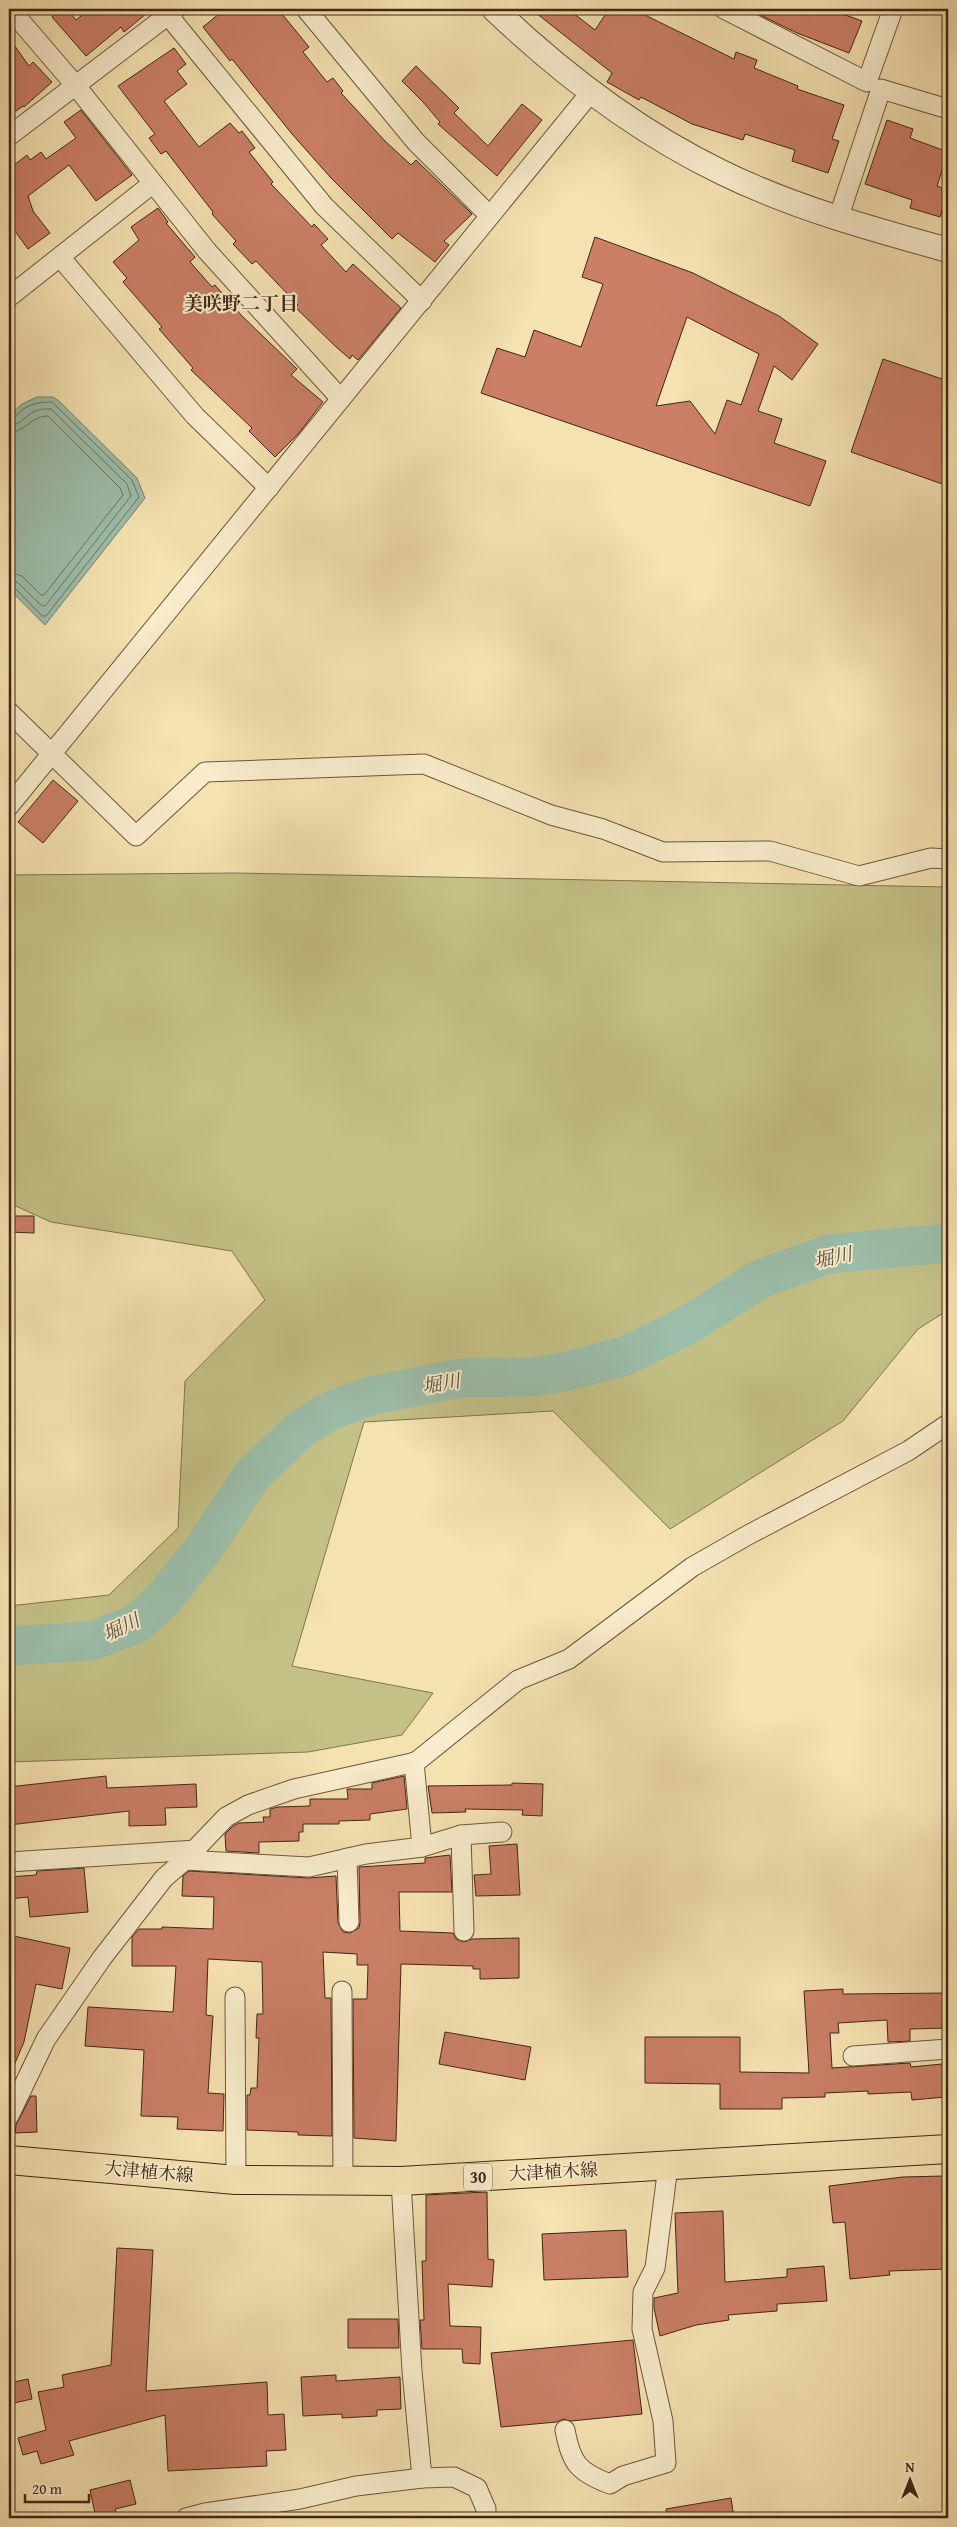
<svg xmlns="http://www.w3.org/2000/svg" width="957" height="2527" font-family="'Gentium Book Plus','Noto Serif JP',serif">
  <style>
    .green { fill: #c4c186; stroke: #82744e }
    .water { fill: #9cbeaa; stroke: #78816e }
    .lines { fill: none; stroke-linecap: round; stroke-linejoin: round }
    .shore { stroke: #6e7260; stroke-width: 1 }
    .river { stroke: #9cbeaa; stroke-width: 39 }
    .building { fill: #cb7f67; stroke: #412615; fill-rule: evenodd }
    .minor-casing { stroke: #6e553c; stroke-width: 21 }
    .tertiary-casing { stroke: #6e553c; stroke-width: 26 }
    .primary-casing { stroke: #412615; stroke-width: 30 }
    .minor { stroke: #f8eccc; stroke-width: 19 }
    .tertiary { stroke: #f8eccc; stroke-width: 24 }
    .primary { stroke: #f5e2b1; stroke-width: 28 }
    .labels { text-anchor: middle; stroke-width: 4; stroke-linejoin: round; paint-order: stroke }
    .shield { fill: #f8eccc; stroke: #78614c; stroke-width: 1 }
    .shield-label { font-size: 16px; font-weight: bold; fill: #412615 }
    .street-label { font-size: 18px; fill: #412615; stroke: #f8eccc }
    .neighbourhood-label { font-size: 19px; font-weight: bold; fill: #412615; stroke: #f8eccc }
    .water-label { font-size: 19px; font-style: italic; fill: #584c3a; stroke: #f8eccc }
  </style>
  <rect width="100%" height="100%" fill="#f5e2b1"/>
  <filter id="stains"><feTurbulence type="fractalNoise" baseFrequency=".004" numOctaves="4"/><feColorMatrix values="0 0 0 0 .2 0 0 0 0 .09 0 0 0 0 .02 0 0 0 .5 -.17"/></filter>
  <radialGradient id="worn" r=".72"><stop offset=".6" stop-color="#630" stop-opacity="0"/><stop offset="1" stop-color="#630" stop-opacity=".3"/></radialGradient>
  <polygon class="green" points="235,873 948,887 948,1310 918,1329 843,1421 670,1529 553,1411 364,1422 292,1666 433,1693 402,1735 308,1752 9,1762 9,1606 109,1595 178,1528 185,1381 265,1300 232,1251 51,1222 9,1203 9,875"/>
  <polygon class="water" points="37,397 53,397 59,401 137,478 145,498 45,625 9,589 9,416 22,404"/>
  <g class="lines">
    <g class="shore">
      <path d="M9 419C16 418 19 412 25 408 33 403 43 402 52 402L132 480 139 497 46 616H42L14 587 9 586"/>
      <path d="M9 426C25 425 27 407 51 409L127 484 131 496 45 606H42L17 582 9 580"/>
      <path d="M9 433C25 432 31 416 48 416L120 488 123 495 44 595H41L22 576 9 572"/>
    </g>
    <polyline class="river" points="9,1646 92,1641 138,1623 163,1599 203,1549 253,1474 302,1428 328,1412 370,1396 460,1378 531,1377 559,1373 625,1356 688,1325 760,1279 829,1254 948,1243"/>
  </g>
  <g class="building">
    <polygon points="62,9 67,9 76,20 90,9 152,9 124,32 121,27 86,56 52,17"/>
    <polygon points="225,9 278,9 309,47 303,52 327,82 333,78 343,91 341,93 385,141 411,165 416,160 472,214 444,241 449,245 435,262 398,233 392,239 331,178 292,134 232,59 230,61 203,27"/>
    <polygon points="531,9 568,9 595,30 609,9 647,9 643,14 734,59 736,52 757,60 754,68 798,86 797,89 844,105 832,139 839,141 828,173 792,161 795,150 745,134 743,140 692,124 641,97 639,100 607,82 612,73"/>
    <polygon points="748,9 829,9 862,21 849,53 797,33"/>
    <polygon points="9,38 29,66 33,62 52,82 24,107 23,106 9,116"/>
    <polygon points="174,48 186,64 177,71 187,84 164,101 199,147 230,123 239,133 242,131 255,148 249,152 273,182 271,184 312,227 314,224 328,239 321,245 346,272 353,264 401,308 358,360 352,355 350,359 335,346 295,307 298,305 256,261 252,264 233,244 236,241 212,214 213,212 166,151 161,154 149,138 155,134 118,86"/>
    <polygon points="416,66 459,108 454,113 488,146 522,104 542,120 497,176 438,124 440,122 423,102 402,81"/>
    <polygon points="81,110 132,175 96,201 69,165 28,196 33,211 50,233 28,249 9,223 9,169 27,155 30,160 41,152 46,159 76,138 64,122"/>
    <polygon points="887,120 913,129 910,138 948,152 937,186 948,190 940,217 910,208 912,200 865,184"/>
    <polygon points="158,208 168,222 166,223 195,257 190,262 212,287 215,285 241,315 297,369 291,375 323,402 298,434 275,457 249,431 252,428 191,370 193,368 159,329 162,327 123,282 127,278 113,262 139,240 131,227"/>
    <path d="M595 237 693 273 779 316 818 344 792 380 774 366 758 411 782 419 774 443 826 461 810 506 481 393 497 348 525 357 534 330 581 347 603 284 582 277ZM687 317 759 354 741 405 727 400 715 434 690 401 656 406Z"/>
    <polygon points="883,359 948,381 948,486 851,452"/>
    <polygon points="53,780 78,801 43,843 18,822"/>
    <polygon points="9,1216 34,1216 34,1233 9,1232"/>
    <polygon points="106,1776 107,1788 196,1784 197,1807 165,1808 166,1825 129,1826 129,1811 9,1825 9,1787"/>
    <polygon points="404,1776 407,1809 370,1814 370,1820 339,1821 339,1824 303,1824 303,1832 299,1832 299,1841 259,1842 259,1853 226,1851 225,1834 233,1826 239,1823 264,1822 263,1817 270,1817 270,1809 278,1807 310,1806 310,1799 348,1799 347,1789 372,1789 372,1783"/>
    <polygon points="512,1783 543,1784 542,1816 522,1815 523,1810 465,1809 466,1812 432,1813 428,1786 512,1785"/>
    <polygon points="517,1844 520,1895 476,1896 474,1875 491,1874 489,1846"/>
    <polygon points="450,1855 452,1892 399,1892 400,1931 453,1933 456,1939 464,1942 472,1939 519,1938 519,1978 480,1979 480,1969 473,1969 473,1966 401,1964 396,2141 354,2138 353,1999 367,1999 368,1965 357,1965 357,1954 323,1952 325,1998 331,1998 332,2136 298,2135 298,2132 247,2130 247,2095 250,2095 251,2088 257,2088 259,2038 256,2038 257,2014 263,2014 262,1962 208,1959 206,2015 213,2016 208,2093 224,2094 223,2131 177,2129 178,2117 141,2116 144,2050 85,2046 88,2007 173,2012 176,1966 132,1966 132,1937 139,1929 162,1929 162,1927 213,1929 214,1897 182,1896 183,1876 189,1871 308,1878 336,1876 338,1923 343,1932 350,1933 359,1928 360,1922 359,1867 425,1863 425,1858"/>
    <polygon points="84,1868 88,1912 30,1917 28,1897 9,1899 9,1877 36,1875 37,1871"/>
    <polygon points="9,1935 70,1948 62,1989 36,1984 24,2042 9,2077"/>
    <polygon points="843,1989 843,1994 948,1993 948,2028 910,2029 910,2041 888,2042 887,2020 838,2023 839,2033 830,2033 832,2068 910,2063 911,2067 942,2064 945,2097 912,2100 911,2092 868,2094 868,2091 825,2093 825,2097 782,2098 782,2109 720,2109 720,2084 645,2083 645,2037 740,2037 740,2072 809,2073 804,1991"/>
    <polygon points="445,2032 531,2047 525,2080 439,2064"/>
    <polygon points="31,2096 36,2096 37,2132 15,2133 16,2125"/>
    <polygon points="944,2176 948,2178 948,2232 945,2232 946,2269 889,2271 890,2275 850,2279 845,2222 833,2223 829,2186 903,2177"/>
    <polygon points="487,2192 488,2259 494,2260 492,2287 448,2284 450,2326 481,2327 480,2364 463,2363 462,2349 422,2349 420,2320 424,2320 422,2261 426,2261 426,2195"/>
    <polygon points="723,2211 725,2282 787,2277 787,2269 824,2266 827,2301 777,2304 777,2311 728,2315 729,2320 696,2325 660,2336 654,2308 654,2298 678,2293 675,2213"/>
    <polygon points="626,2230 628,2277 544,2280 542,2234"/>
    <polygon points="117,2248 153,2250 146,2391 267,2382 268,2415 284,2414 286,2450 266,2451 267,2466 168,2471 165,2415 69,2441 74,2455 41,2464 37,2451 23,2455 18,2438 46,2430 38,2392 64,2387 62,2375 111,2365"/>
    <polygon points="348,2319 398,2319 399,2348 348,2348"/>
    <polygon points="633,2340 642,2414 571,2421 563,2419 557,2422 501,2427 491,2353"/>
    <polygon points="336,2375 336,2381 400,2377 401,2409 377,2410 377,2416 342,2418 342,2414 303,2416 301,2377"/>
    <polygon points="28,2379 32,2399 9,2404 9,2383"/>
    <polygon points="130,2480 136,2504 115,2509 117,2516 96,2518 90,2490"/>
    <polygon points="731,2498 734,2518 667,2518 666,2509"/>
  </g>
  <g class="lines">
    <g class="minor-casing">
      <g id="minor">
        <polyline points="10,9 76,86 207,251 340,398"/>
        <polyline points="163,9 324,206 422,301"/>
        <polyline points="306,9 416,142 489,215"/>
        <polyline points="724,9 867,82 893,9"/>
        <polyline points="9,136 176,9"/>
        <polyline points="838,219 881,89 948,109"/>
        <polyline points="60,257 195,416 269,488"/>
        <polyline points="9,297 152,184"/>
        <polyline points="9,712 136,836 205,772 424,764 551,815 603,829 663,852 770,851 859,876 931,858 948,859"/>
        <polyline points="9,806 591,92"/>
        <polyline points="414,1762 422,1847"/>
        <polyline points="461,1835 464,1931"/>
        <polyline points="347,1858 349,1922"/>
        <polyline points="185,1860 309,1867 366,1854 422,1847 461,1835 502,1832"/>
        <polyline points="9,1862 196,1850"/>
        <polyline points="342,1991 343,2182"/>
        <polyline points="235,1997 236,2180"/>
        <polyline points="853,2056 948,2049"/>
        <polyline points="9,2116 46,2039 102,1958 164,1878 185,1860 226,1817 248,1805 294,1789 416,1762 518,1680 569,1659 692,1567 748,1535 908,1451 948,1424"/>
        <polyline points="401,2181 412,2371 422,2478"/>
        <path d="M565 2430C571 2463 578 2472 610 2484L623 2476 666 2463 663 2421 642 2329 643 2292 655 2268 668 2166"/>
        <polyline points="186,2518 205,2513 300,2499 356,2486 422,2478 454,2477 477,2488 486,2509 485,2518"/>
      </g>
    </g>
    <g class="tertiary-casing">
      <path id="tertiary" d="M494 9C562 74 638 132 723 173 795 208 872 229 948 250"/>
    </g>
    <g class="primary-casing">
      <polyline id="primary" points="9,2160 236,2180 401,2181 948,2149"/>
    </g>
    <use href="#minor" class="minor"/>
    <use href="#tertiary" class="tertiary"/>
    <use href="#primary" class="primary"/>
  </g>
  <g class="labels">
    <rect class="shield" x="464" y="2163.5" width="28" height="27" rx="4"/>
    <g class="shield-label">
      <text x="478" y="2183">30</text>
    </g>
    <g class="street-label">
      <text transform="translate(149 2172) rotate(5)" y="6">大津植木線</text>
      <text transform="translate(553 2172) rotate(-3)" y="6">大津植木線</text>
    </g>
    <g class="neighbourhood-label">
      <text x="241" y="310">美咲野二丁目</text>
    </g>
    <g class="water-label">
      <text transform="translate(833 1257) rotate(-12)" y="7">堀川</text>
      <text transform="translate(441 1383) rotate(-10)" y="7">堀川</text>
      <text transform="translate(121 1627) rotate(-26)" y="7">堀川</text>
    </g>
  </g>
  <rect width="957" height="2527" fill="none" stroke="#f5e2b1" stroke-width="30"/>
  <rect x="10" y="10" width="937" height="2507" fill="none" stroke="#412615" stroke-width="2.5"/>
  <rect x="15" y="15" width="927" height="2497" fill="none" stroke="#412615"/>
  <g transform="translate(910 2480)" stroke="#f8eccc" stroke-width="4" paint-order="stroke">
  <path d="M0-4L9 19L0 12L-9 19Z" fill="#412615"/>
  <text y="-8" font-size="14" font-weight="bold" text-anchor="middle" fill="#412615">N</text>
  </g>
  <path d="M25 2494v8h64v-8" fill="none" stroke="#412615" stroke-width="2.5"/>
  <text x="32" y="2494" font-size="15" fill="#412615" stroke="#f8eccc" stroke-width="4" paint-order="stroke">20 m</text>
  <rect width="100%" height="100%" filter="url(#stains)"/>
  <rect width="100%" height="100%" fill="url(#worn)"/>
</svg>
